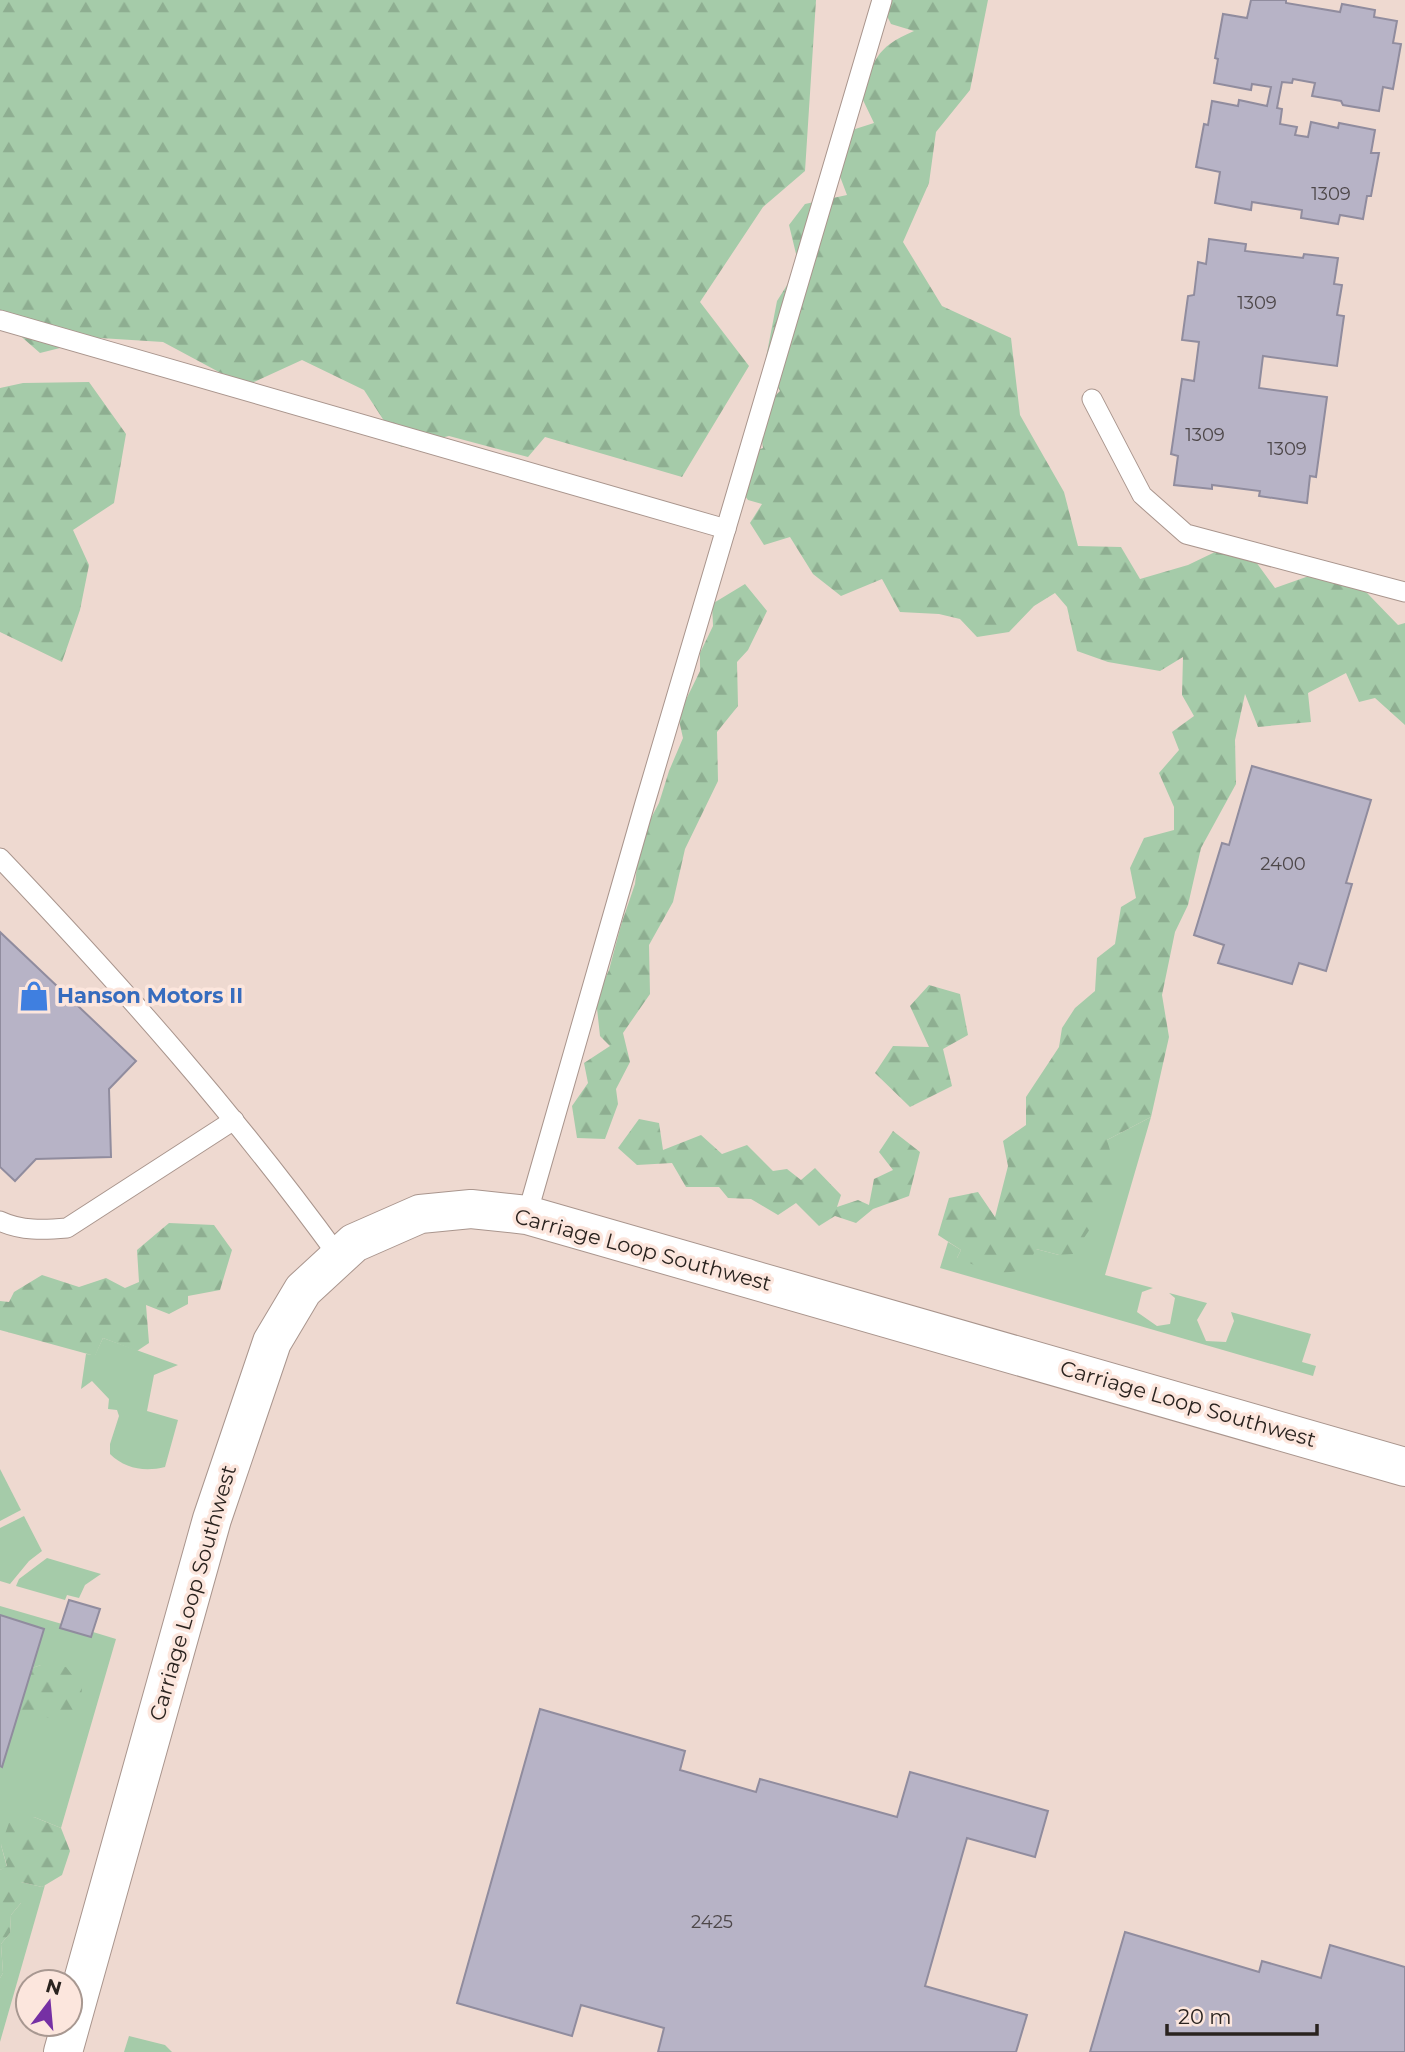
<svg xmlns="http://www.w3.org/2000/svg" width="1405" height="2052" font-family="Montserrat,sans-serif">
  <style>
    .green { fill: #a5cba9 }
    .forest { fill: url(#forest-firs) }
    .building { fill: #b7b3c6; stroke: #908c9e; stroke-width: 2 }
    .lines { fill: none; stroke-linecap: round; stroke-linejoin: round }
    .lane-casing { stroke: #a9958d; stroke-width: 21 }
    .street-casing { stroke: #a9958d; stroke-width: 40 }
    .lane { stroke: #fff; stroke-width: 19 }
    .street { stroke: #fff; stroke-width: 38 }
    .labels { text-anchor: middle; stroke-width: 7; stroke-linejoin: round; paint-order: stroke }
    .number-label { font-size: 18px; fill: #4d4749 }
    .shop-label { font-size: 21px; font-weight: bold; fill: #366cbe; stroke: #fce6dd; text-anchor: start }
    .street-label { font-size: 21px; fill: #2a231f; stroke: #fce6dd }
  </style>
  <defs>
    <pattern id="forest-firs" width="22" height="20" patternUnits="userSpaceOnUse" patternTransform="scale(1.75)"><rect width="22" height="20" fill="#a5cba9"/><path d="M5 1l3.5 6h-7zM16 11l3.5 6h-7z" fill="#8eae91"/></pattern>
  </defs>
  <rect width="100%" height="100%" fill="#eed9d0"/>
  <g class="green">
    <polygon points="1151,1117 1105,1275 1153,1288 1142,1292 1137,1312 1157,1326 1170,1324 1175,1298 1169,1293 1207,1303 1197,1320 1206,1341 1226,1342 1234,1321 1231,1312 1311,1334 1302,1362 1316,1366 1313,1376 940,1268 948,1242 961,1250 957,1258 1036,1249 1059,1255 1107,1140"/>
    <path d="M103 1338 178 1365 154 1375 147 1411 178 1420 165 1467C145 1472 125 1469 110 1454V1444L119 1416 117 1410 108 1409 109 1399 92 1381 81 1389 86 1354 95 1355Z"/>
    <polygon points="0,1469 21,1510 0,1521"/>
    <polygon points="24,1516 42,1551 29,1561 10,1584 0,1581 0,1528"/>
    <polygon points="47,1558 101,1574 85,1585 79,1598 67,1595 65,1600 16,1586 19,1579"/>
    <polygon points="0,1606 62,1624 61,1628 91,1637 93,1632 116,1639 61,1828 34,1817 1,1845 7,1867 0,1870 0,1766 13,1729 41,1665 32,1668 44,1629 0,1615"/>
    <polygon points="21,1882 42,1887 45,1885 0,2042 0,1978 3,1973 1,1944 10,1933 11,1915 21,1903"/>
    <polygon points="129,2036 165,2045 172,2052 124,2052"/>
  </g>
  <g class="forest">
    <polygon points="0,0 816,0 805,171 763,207 700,302 749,366 682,477 545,437 528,457 449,436 401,447 364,390 302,360 245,386 163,342 100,338 40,353 0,318"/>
    <path d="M879 0H988L970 90 936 132 929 183 903 242 942 306 1011 338 1020 415 1064 492 1078 546 1121 547 1140 579 1188 565 1240 540 1275 588 1340 565 1398 625 1405 623V725L1375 698 1359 702 1346 673 1308 693 1311 722 1258 727 1245 694 1235 740 1236 784 1201 848 1188 905 1175 932 1162 995 1169 1037 1151 1117 1107 1140 1120 1185 1073 1254 1059 1255 1036 1249 1026 1270 996 1274 957 1258 961 1250 938 1235 949 1198 978 1192 995 1217 1008 1166 1003 1141 1026 1125V1097L1059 1047 1062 1028 1075 1008 1095 991 1097 958 1115 944 1121 907 1136 898 1130 868 1144 838 1174 830V807L1159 773 1179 750 1172 732 1194 716 1182 695 1183 657 1160 671 1108 662 1077 651 1067 607 1055 593 1034 606 1009 632 977 637 960 619 939 614 900 612 882 579 841 596 813 574 790 537 764 545 750 523 762 504 748 500 734 481 742 456 763 448 758 413 780 391 765 363 777 301 799 266 789 225 805 204 847 195 830 150 852 130 874 123 862 98C874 61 874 48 914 31L891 24Z"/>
    <polygon points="89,382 126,434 114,503 73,530 89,565 80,610 62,662 0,632 0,388 23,383"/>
    <polygon points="745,584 767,611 748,650 737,662 738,706 717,732 718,781 685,849 673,902 649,945 650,994 623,1033 630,1062 616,1089 618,1104 605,1139 577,1138 572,1106 588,1083 584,1063 610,1046 600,1036 596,999 609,970 621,925 635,884 640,839 659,803 669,771 683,738 678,716 700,671 700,653 713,626 712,604"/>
    <polygon points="929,985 960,994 968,1035 943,1049 952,1086 910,1107 875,1073 893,1046 929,1047 910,1006"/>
    <polygon points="639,1119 659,1123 663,1150 701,1135 722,1154 747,1145 773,1171 787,1169 801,1180 815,1168 841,1195 837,1207 858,1200 869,1205 874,1179 893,1170 879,1152 893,1131 920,1152 909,1196 873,1209 856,1223 835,1216 819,1226 796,1203 778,1215 751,1199 728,1198 719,1187 686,1187 672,1163 637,1165 618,1148"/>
    <polygon points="169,1223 214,1225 232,1250 220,1290 188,1296 188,1304 169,1314 146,1305 149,1343 137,1351 103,1338 95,1356 0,1330 0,1301 9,1302 14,1292 42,1275 79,1287 106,1278 125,1288 139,1282 137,1250"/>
    <polygon points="41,1665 66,1667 82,1688 80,1708 61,1722 37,1714 35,1726 28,1733 13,1729 32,1668"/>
    <polygon points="34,1817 61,1828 70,1851 62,1875 42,1887 21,1882 21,1903 11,1915 10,1933 1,1944 3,1973 0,1978 0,1870 7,1866 1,1845 9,1823"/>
  </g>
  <g class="building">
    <polygon points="1251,0 1286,0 1286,3 1340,12 1342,4 1375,10 1374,17 1397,21 1393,43 1401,44 1393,89 1383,87 1379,111 1343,105 1341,101 1312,96 1315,83 1293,79 1292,83 1282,82 1277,108 1282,109 1280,124 1297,127 1295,135 1308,137 1311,122 1338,128 1339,123 1375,130 1371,153 1379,153 1371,196 1367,196 1363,219 1340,215 1338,224 1301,218 1302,210 1252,202 1251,210 1215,203 1220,172 1196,167 1204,124 1208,125 1212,101 1238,106 1239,100 1267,106 1271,87 1252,84 1251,90 1214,83 1218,59 1215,58 1223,14 1247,18"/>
    <polygon points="1209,239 1246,244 1245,251 1303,258 1304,254 1338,258 1334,284 1342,285 1337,315 1344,316 1337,366 1263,356 1259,388 1327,397 1316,477 1310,476 1307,503 1259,496 1260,491 1212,485 1212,489 1174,485 1178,456 1171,454 1182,379 1194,381 1199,342 1182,340 1188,296 1194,295 1198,262 1206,264"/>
    <polygon points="1252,766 1371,800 1346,883 1352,884 1326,971 1299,963 1292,984 1218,963 1224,945 1194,935 1222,843 1229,845"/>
    <polygon points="0,932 136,1061 109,1089 111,1157 36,1159 15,1181 0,1167"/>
    <polygon points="69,1600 100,1609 91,1637 60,1628"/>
    <polygon points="0,1615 44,1629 2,1767 0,1766"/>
    <polygon points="540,1709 685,1751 680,1770 756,1792 760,1779 897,1817 910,1772 1048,1811 1035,1857 967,1838 925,1986 1027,2015 1016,2052 658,2052 664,2028 581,2005 572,2036 457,2003"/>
    <polygon points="1125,1932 1259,1972 1262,1961 1321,1978 1330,1945 1405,1967 1405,2052 1090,2052"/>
  </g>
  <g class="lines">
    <g class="lane-casing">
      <g id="lane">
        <polyline points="0,320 726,529"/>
        <polyline points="1092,399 1142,495 1186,534 1405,592"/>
        <path d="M0 858C121 985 236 1115 339 1257"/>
        <polyline points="527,1215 645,803 882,0"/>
        <path d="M0 1221C21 1231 44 1230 67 1228L234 1120"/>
      </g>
    </g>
    <g class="street-casing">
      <polyline id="street" points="63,2052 212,1519 272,1342 303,1290 354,1243 420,1214 471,1209 527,1215 1405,1467"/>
    </g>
    <use href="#lane" class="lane"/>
    <use href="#street" class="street"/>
  </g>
  <defs>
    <g id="shop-bare" transform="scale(2.415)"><path d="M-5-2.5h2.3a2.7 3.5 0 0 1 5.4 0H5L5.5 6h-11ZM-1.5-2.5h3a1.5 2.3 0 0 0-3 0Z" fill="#3f7fe0" stroke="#fce6dd" stroke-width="2.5" paint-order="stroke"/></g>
  </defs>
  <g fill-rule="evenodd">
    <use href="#shop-bare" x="34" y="996"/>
  </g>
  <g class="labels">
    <g class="number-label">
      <text x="1331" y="200">1309</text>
      <text x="1257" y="309">1309</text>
      <text x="1205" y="441">1309</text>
      <text x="1287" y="455">1309</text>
      <text x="1283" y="870">2400</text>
      <text x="712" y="1928">2425</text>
    </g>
    <g class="shop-label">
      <text x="57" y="1003">Hanson Motors II</text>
    </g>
    <g class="street-label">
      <text transform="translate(643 1250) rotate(15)" y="7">Carriage Loop Southwest</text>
      <text transform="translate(1188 1404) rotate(16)" y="7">Carriage Loop Southwest</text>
      <text transform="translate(193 1593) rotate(-74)" y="7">Carriage Loop Southwest</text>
    </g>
  </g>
  <g transform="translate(49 2003) rotate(16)"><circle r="33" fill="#fce6dd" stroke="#a89891" stroke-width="2"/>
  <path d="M0-5L12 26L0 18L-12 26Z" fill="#7630a4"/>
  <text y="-10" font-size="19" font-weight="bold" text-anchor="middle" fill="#2a231f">N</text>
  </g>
  <path d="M1167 2024v10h150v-10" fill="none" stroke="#2a231f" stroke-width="3.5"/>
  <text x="1178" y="2024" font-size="21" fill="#2a231f" stroke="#fce6dd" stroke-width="5" paint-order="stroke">20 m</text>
</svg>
